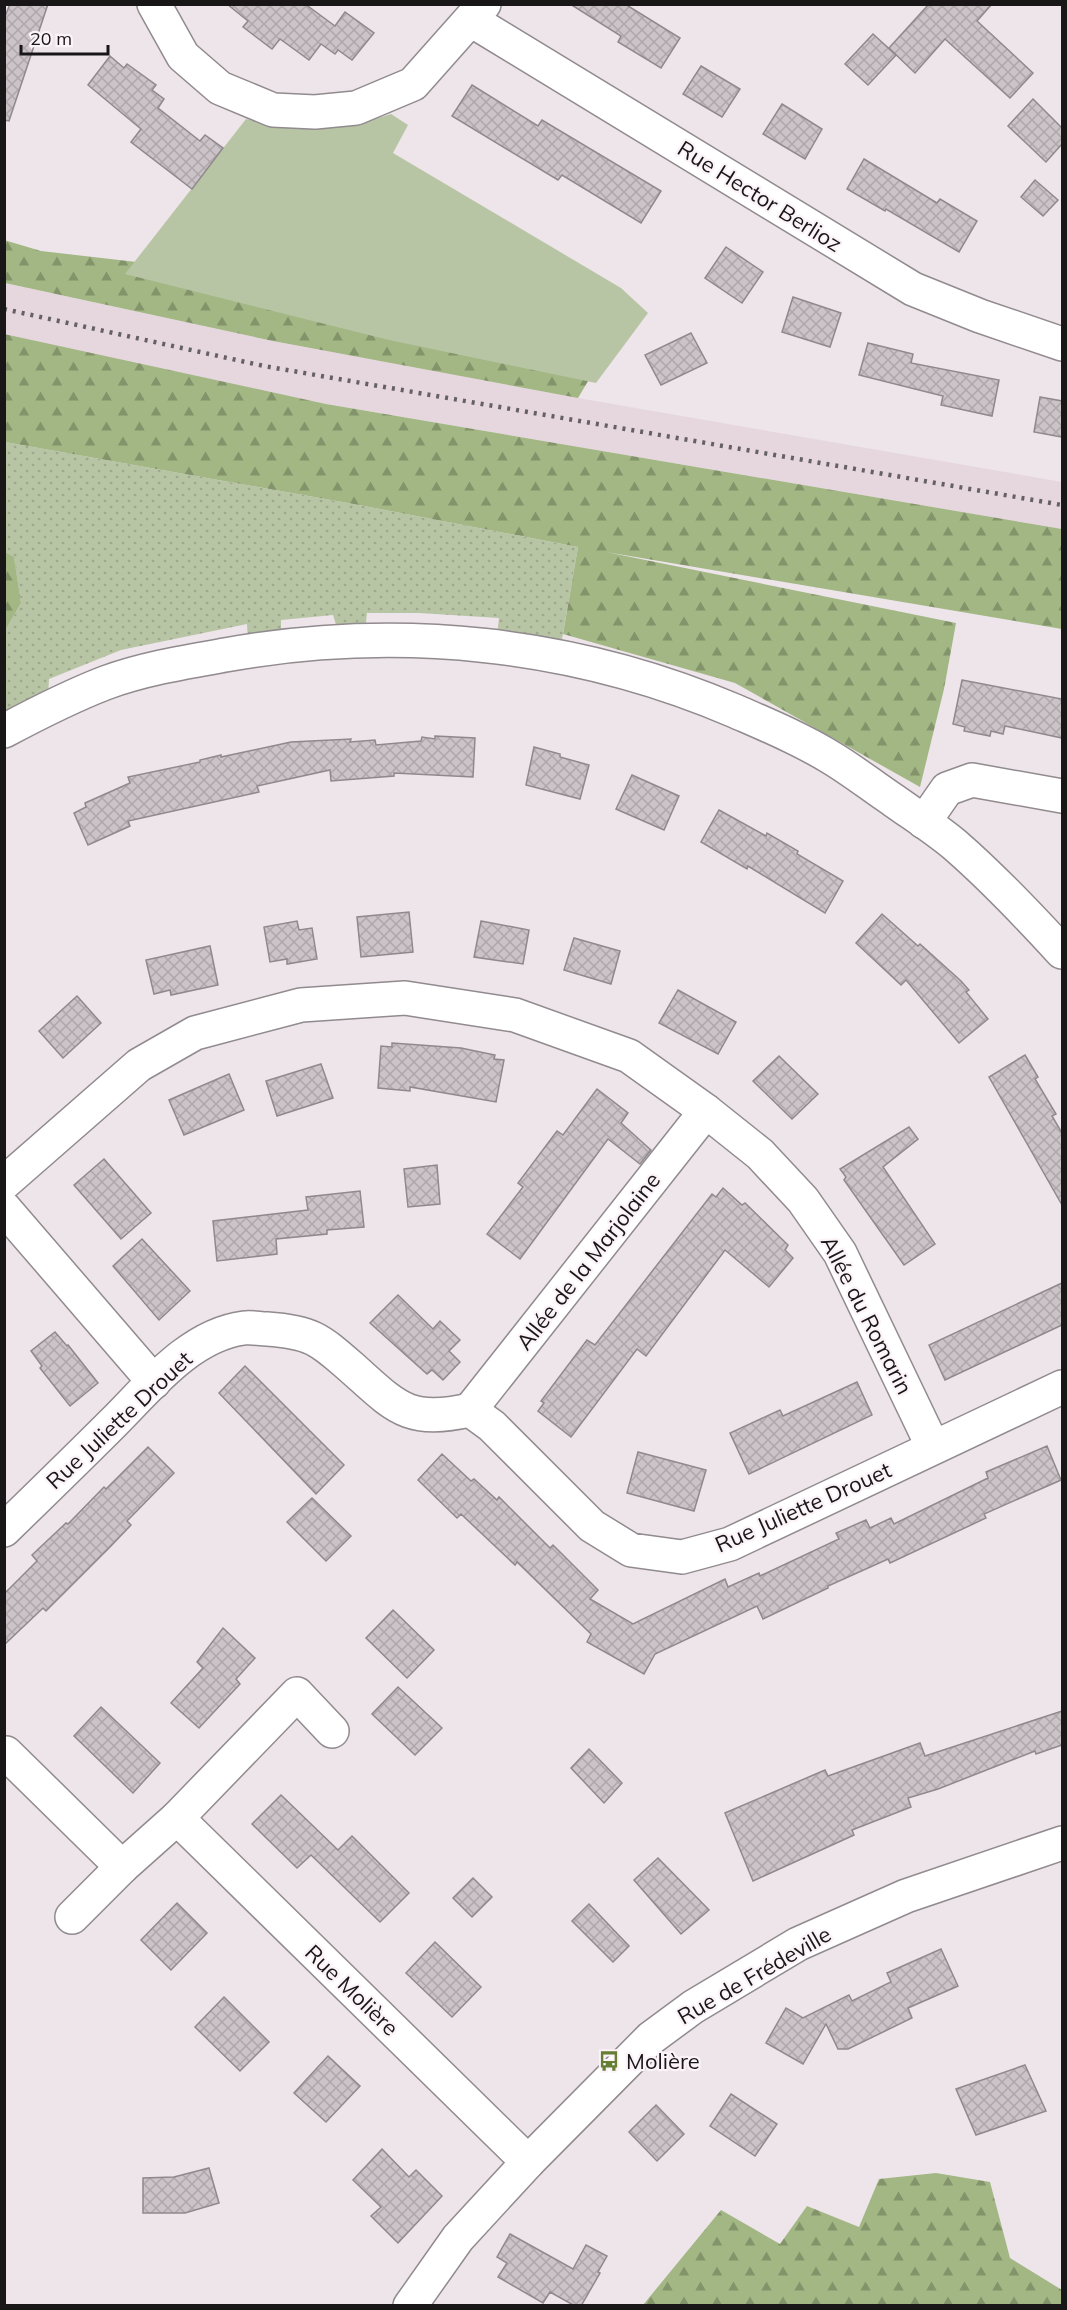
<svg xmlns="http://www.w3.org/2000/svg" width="1067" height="2310" font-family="Mulish,sans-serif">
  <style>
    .built { fill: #e6d7de }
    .grass { fill: url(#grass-dots) }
    .forest { fill: url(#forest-firs) }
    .green { fill: #b8c5a5 }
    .building { fill: url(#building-cross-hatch); stroke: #8f888c; stroke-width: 1.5 }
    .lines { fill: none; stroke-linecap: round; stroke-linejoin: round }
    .street-casing { stroke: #918a8e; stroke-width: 36 }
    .street { stroke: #fff; stroke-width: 33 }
    .rail { stroke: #656163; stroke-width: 4.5; stroke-dasharray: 3 6; stroke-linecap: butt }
    .labels { text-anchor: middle; stroke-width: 4.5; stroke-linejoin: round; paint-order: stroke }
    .street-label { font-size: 22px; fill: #191618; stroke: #fbf3f7 }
    .poi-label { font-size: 22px; fill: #191618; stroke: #fbf3f7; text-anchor: start }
  </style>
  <defs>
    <pattern id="grass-dots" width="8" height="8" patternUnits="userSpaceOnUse" patternTransform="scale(1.5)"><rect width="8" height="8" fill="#b8c5a5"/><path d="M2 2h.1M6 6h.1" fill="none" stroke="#9ea88d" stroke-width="1.8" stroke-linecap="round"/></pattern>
    <pattern id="forest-firs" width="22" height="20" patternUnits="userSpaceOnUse" patternTransform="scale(1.5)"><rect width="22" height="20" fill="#a2b784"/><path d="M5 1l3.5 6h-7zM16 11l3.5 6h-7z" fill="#83946b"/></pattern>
    <pattern id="building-cross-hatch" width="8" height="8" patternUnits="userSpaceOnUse" patternTransform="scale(1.5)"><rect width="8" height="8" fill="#cbc3c7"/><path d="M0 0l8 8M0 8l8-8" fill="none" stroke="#aea7aa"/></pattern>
  </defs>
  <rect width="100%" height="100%" fill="#ede5e9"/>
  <polygon class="built" points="4,283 273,341 578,398 1062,482 1062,529 326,404 26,340 5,334"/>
  <polygon class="grass" points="5,442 359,505 578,547 561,645 497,636 499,618 419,613 367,613 365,631 338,631 333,615 281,620 281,636 248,641 247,624 121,650 49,679 48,697 5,714 5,631 21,603 14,558 5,552"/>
  <g class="forest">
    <polygon points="4,240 41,251 266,277 635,302 578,398 273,341 5,283"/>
    <polygon points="4,334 326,404 1062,529 1062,629 606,552 956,623 944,689 920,787 735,683 563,634 578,547 359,505 5,442"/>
    <polygon points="5,552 14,557 21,603 5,631"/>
    <polygon points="936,2173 990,2182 1010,2258 1062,2290 1062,2305 643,2305 721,2210 780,2244 807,2206 859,2227 879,2179"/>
  </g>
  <path class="green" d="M391 114 408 125 393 153 621 288 648 313 596 383 389 340 125 274 246 119C304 133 334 132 391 114Z"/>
  <g class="building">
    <polygon points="10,4 48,4 9,121 4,120 4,19"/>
    <polygon points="227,4 305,4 335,26 345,12 374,33 352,60 338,50 335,54 321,44 309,60 280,39 272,49 243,27 248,21"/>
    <polygon points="570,4 625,4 680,38 661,68 618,42 621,36"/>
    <polygon points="929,4 992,4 977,21 1033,73 1010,98 945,39 915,73 889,48"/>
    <polygon points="873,34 896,55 868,85 845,64"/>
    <polygon points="110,56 124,68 127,64 156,85 152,90 164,99 158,108 200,141 205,135 223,148 192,189 131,142 141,129 88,85"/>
    <polygon points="701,66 740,89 722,117 683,94"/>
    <polygon points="472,85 538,126 542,120 661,191 641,223 562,175 558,180 452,116"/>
    <polygon points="1033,99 1062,128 1062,144 1046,162 1008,126"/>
    <polygon points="782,104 822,129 805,159 763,134"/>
    <polygon points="864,159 937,203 940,199 977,221 959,252 886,209 885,211 847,189"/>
    <polygon points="1035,180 1058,200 1043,216 1021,197"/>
    <polygon points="726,247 763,272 742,303 705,278"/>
    <polygon points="793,297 841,313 830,347 782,332"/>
    <polygon points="691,333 707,363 661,385 645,355"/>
    <polygon points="868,343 913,354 911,363 999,380 992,416 941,405 943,396 859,375"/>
    <polygon points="1040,397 1062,401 1062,437 1034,432"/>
    <polygon points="962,680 1062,699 1062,738 1005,726 1003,734 991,731 990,736 964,731 965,727 953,724"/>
    <polygon points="435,736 475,738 473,777 394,773 394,776 331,781 330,770 257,786 259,792 128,821 130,826 88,845 74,813 86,807 85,803 130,783 128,777 200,762 200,760 221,755 221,757 291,742 351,739 350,742 375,740 376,745 421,741 422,737 435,739"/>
    <polygon points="534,747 560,754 560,757 589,765 580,799 526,785"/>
    <polygon points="632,775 679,796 664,830 616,809"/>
    <polygon points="719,810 766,836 767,833 798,851 797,854 843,881 825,913 748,866 747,869 701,842"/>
    <polygon points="409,912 413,952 361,957 357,917"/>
    <polygon points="882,914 918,946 920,944 961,981 969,990 966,992 988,1019 959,1043 906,980 901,985 856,943"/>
    <polygon points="297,921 299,930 312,928 317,959 287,964 287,959 270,962 264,927"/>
    <polygon points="481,921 529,930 523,964 474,957"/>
    <polygon points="574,938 620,951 611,984 564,970"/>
    <polygon points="210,946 218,985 171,995 170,990 154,994 146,960"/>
    <polygon points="678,990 736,1022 718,1054 659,1023"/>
    <polygon points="77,996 101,1023 63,1058 39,1031"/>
    <polygon points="392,1043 461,1048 495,1055 494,1059 504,1060 496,1102 410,1087 410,1091 378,1088 381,1046 392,1047"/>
    <polygon points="1025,1055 1038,1077 1035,1079 1056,1114 1052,1116 1062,1133 1062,1205 989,1077"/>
    <polygon points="779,1056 818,1094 792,1119 753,1081"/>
    <polygon points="321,1064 333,1098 277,1116 266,1081"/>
    <polygon points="229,1074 244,1110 184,1135 169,1100"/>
    <polygon points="597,1089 628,1113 621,1123 651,1150 640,1164 608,1139 520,1259 487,1234 523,1187 518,1183 557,1131 563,1135"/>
    <polygon points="909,1127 918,1139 883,1167 935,1244 904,1265 844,1180 846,1177 840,1169"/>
    <polygon points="104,1159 151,1213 121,1239 74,1185"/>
    <polygon points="437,1165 440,1204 408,1207 404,1169"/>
    <polygon points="723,1188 742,1205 745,1203 788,1245 785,1250 793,1258 769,1287 725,1250 646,1356 637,1349 571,1437 538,1411 544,1403 541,1401 587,1340 595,1345 712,1194 716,1197"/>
    <polygon points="360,1191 364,1227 327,1230 327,1234 276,1239 277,1254 217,1261 213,1221 308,1210 306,1197"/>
    <polygon points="142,1239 190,1291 159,1320 113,1266"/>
    <polygon points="1062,1283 1062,1325 945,1380 929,1345"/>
    <polygon points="398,1295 433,1329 440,1321 460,1340 449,1351 460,1362 443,1380 432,1370 427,1374 370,1323"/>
    <polygon points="55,1332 67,1346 68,1345 98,1383 70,1406 40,1368 42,1366 31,1351"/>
    <polygon points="245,1366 344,1465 316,1494 219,1393"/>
    <polygon points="857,1382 872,1415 749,1474 730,1433 780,1410 783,1416"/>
    <polygon points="1047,1446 1061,1480 984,1514 986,1518 890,1563 888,1559 828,1586 828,1588 763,1619 757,1606 655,1654 644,1674 587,1642 591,1634 517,1562 515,1565 461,1514 457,1518 418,1480 442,1454 471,1481 474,1479 497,1500 499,1497 550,1548 553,1545 598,1590 590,1599 633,1624 725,1579 728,1587 759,1573 760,1576 839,1539 836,1533 866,1520 870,1528 891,1518 894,1524 988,1478 986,1472"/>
    <polygon points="148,1447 174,1473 127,1521 131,1525 110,1547 46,1611 43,1608 4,1645 4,1594 37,1561 32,1555 66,1523 68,1524 104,1487 106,1489"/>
    <polygon points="638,1452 706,1470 694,1511 627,1493"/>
    <polygon points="312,1498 351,1536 326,1561 287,1522"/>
    <polygon points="393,1610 434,1650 407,1678 366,1638"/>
    <polygon points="223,1628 255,1658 236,1679 240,1684 199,1728 171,1703 203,1668 197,1662"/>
    <polygon points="398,1687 442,1728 415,1755 372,1714"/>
    <polygon points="101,1707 160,1763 133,1793 74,1736"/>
    <polygon points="1062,1711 1062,1745 1036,1754 1035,1751 938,1789 908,1798 911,1807 852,1830 854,1835 753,1881 725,1813 825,1770 828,1776 920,1743 925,1756"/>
    <polygon points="589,1749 622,1783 604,1803 571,1768"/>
    <polygon points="281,1795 338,1850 352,1836 409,1893 380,1922 311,1855 297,1868 252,1824"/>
    <polygon points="658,1858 709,1910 681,1934 634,1880"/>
    <polygon points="473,1878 492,1897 472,1917 453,1898"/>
    <polygon points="177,1903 207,1933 171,1970 141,1940"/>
    <polygon points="589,1904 629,1946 613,1962 572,1921"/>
    <polygon points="435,1942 481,1987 452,2017 406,1973"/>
    <polygon points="941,1949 958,1986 908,2008 912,2018 848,2049 838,2049 826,2024 803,2064 766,2043 786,2008 803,2018 849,1995 852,2001 891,1982 887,1973"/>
    <polygon points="224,1997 269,2042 240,2071 195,2027"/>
    <polygon points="328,2056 360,2086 326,2122 294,2093"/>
    <polygon points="1025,2065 1046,2111 976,2135 956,2089"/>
    <polygon points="731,2094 777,2124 755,2156 710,2126"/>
    <polygon points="656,2105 684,2134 657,2161 629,2132"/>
    <polygon points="382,2149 409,2177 416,2170 442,2196 398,2243 371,2216 381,2207 353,2180"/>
    <polygon points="209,2168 219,2203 185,2213 143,2213 143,2178 174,2177"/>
    <polygon points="510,2234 573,2269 586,2245 607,2256 598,2272 600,2273 581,2306 575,2306 550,2292 543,2303 498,2277 507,2263 497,2257"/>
  </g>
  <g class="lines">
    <g class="street-casing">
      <g id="street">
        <polyline points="154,4 183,56 220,88 273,110 315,112 356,108 413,84 484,4"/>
        <polyline points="471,20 913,289 980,316 1062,344"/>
        <path d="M4 731C34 715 74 695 105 683 143 669 185 662 225 655 398 624 574 642 735 711 767 725 801 739 830 757 852 770 872 786 893 800 914 815 936 829 955 845 993 878 1028 915 1062 952"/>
        <polyline points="924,822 947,789 972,780 1062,796"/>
        <polyline points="4,1183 139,1065 195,1033 301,1005 405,998 515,1015 629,1056 706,1111 760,1154 803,1200 840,1253 933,1447"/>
        <polyline points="4,1208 154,1382"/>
        <polyline points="470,1410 706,1111"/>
        <path d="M4 1530C41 1494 78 1458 114 1422 150 1386 190 1335 244 1328 252 1327 260 1329 267 1329 311 1332 319 1339 351 1367 396 1407 407 1424 470 1410L492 1426 592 1526 631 1550 682 1557 730 1544 1062 1387"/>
        <polyline points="6,1753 122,1867 177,1818 528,2162"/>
        <polyline points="177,1818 297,1694 332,1731"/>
        <polyline points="72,1917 122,1867"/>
        <polyline points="410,2306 458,2238 528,2162 651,2038 693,2007 798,1944 906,1896 1062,1843"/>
      </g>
    </g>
    <use href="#street" class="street"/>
    <polyline class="rail" points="4,309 264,366 1062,505"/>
  </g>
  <defs>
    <g id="bus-bare" transform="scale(1.62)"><path d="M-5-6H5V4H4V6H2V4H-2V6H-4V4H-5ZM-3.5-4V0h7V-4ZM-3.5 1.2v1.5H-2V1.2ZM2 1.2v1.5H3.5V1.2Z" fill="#647f33" stroke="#fbf3f7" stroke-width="2.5" paint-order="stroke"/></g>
  </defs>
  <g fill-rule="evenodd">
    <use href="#bus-bare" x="609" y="2061"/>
  </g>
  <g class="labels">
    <g class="street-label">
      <text transform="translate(760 196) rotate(32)" y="8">Rue Hector Berlioz</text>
      <text transform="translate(588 1261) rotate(-52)" y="8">Allée de la Marjolaine</text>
      <text transform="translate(867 1315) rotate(63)" y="8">Allée du Romarin</text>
      <text transform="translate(119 1420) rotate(-43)" y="8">Rue Juliette Drouet</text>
      <text transform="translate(803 1507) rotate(-24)" y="8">Rue Juliette Drouet</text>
      <text transform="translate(754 1975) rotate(-30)" y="8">Rue de Frédeville</text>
      <text transform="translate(352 1990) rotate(44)" y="8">Rue Molière</text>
    </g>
    <g class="poi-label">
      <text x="626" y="2069">Molière</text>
    </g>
  </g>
  <rect width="1067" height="2310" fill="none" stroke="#191618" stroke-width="12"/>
  <path d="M21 45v9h87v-9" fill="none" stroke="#191618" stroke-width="3"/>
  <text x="30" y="45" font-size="18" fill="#191618" stroke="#fbf3f7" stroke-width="4.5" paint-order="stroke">20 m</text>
</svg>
